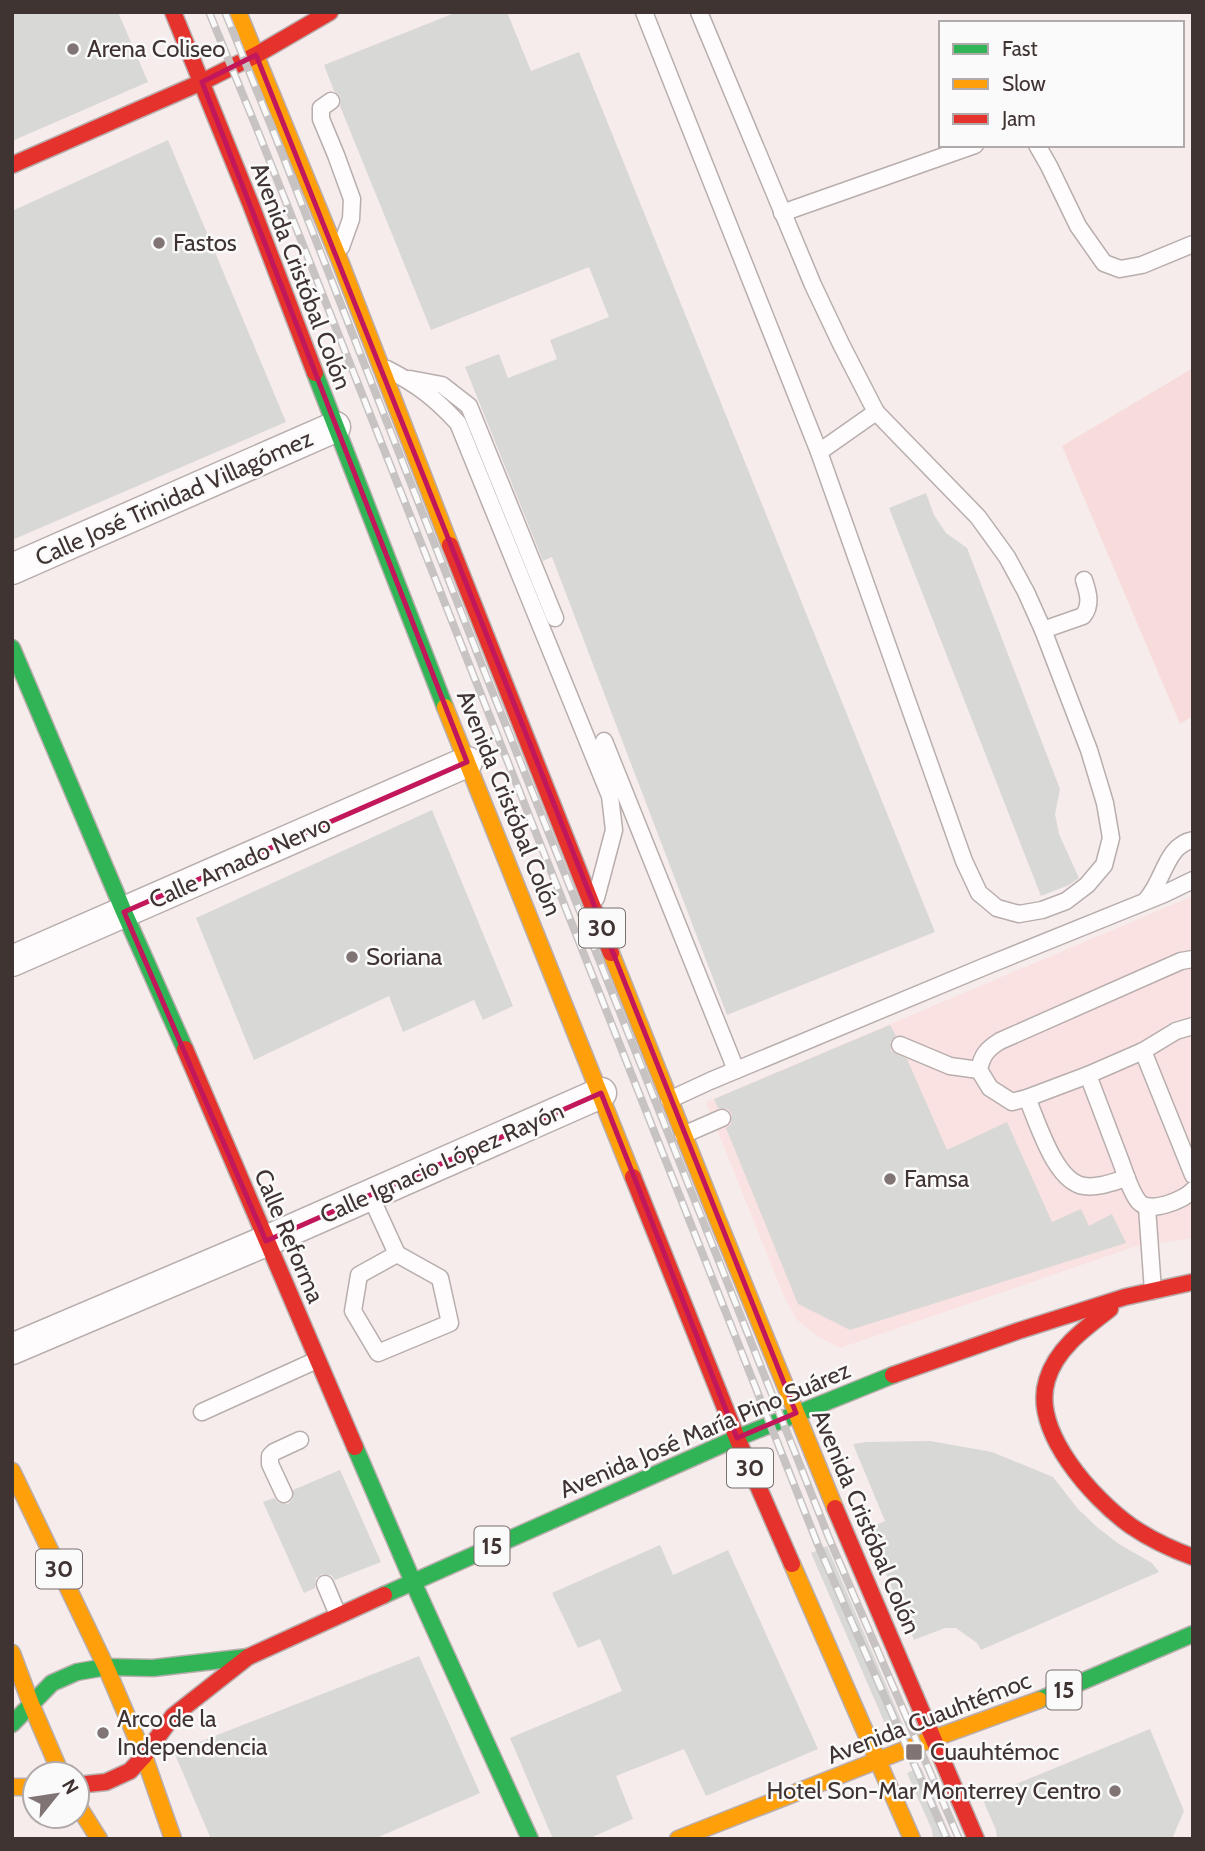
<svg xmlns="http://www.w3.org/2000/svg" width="1205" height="1851" font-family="Cabin,sans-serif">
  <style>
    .built { fill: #f9e2e1 }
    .green { fill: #f8dcdb }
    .building { fill: #d8d8d6 }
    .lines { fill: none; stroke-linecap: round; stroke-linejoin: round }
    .lane-casing { stroke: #b8aead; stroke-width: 19 }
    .street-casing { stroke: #b8aead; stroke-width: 33 }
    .fast-casing { stroke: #b8aead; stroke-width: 19 }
    .slow-casing { stroke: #b8aead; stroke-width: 19 }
    .jam-casing { stroke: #b8aead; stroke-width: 19 }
    .lane { stroke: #fefcfc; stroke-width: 16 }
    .street { stroke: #fefcfc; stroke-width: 30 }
    .fast { stroke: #30b455; stroke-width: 16 }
    .slow { stroke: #ff9f0a; stroke-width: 16 }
    .jam { stroke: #e5322d; stroke-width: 16 }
    .rail-casing { stroke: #c7c3c3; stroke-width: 8 }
    .rail { stroke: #fafafa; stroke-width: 5; stroke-dasharray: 16; stroke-linecap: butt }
    .marked { fill: none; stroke: #c2185b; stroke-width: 5; stroke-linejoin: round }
    .poi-dot { fill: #807474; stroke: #fafafa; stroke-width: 2.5 }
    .labels { text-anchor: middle; stroke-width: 5; stroke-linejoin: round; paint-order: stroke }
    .shield { fill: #fafafa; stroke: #786f6f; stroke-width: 2 }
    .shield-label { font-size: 23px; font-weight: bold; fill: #403433 }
    .poi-label { font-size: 24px; fill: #403433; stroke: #fafafa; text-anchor: start }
    .street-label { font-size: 24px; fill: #403433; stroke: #fafafa }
  </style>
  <rect width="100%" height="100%" fill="#f7ecec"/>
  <polygon class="built" points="1193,896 1193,1238 1134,1247 840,1348 819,1337 797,1320 785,1299 706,1102"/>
  <polygon class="green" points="1193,368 1193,716 1180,724 1062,446"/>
  <g class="building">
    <polygon points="12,12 118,12 148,82 12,141"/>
    <polygon points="457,12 507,12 531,71 579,52 935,932 727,1015 552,557 543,561 465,367 499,354 508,378 557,359 550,340 609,317 589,267 431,330 340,106 341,101 340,96 334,91 324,65"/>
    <polygon points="168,140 286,422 12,540 12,211"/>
    <polygon points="926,493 934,515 946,533 967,548 1060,789 1055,814 1059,834 1079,878 1069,885 1041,896 889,508"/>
    <polygon points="432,810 513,1006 483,1020 474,1000 403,1032 389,996 254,1060 196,918"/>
    <polygon points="890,1025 896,1036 890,1042 891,1051 907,1059 947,1150 1007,1122 1052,1222 1081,1209 1089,1226 1112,1214 1126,1243 850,1330 798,1304 726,1128 731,1124 732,1114 728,1109 718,1108 714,1099"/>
    <polygon points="930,1441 992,1452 1053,1477 1078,1509 1097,1527 1119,1544 1152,1563 1159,1572 981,1650 977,1643 956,1628 945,1628 914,1640 867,1529 885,1521 853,1444 867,1442"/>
    <polygon points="340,1470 381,1562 335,1580 331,1575 322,1574 316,1578 315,1588 304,1593 263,1502 274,1498 279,1503 288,1504 293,1499 293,1490"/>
    <polygon points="660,1545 673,1575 728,1550 818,1749 706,1796 684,1749 616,1776 633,1819 588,1839 553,1839 510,1738 622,1691 600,1639 578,1648 552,1593"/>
    <polygon points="827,1546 904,1727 889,1733 811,1553"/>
    <polygon points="419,1656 480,1793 374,1839 211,1839 174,1752"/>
    <polygon points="1150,1729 1184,1811 1172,1839 997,1839 996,1830 982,1798"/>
    <polygon points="921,1767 952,1839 933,1839 932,1830 907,1773"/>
  </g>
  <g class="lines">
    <g class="lane-casing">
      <g id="lane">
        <polyline points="644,12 819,452 964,861 979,893 997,908 1019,914 1042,910 1066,901 1087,885 1104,865 1111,838 1105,803 1089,750 1043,630 1026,592 1007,557 978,517 876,412 841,344 813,285 699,12"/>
        <polyline points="331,101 321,108 321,119 336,155 352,199 351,219 341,247"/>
        <polyline points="1037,145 1049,166 1078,226 1104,263 1120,269 1142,265 1193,244"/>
        <polyline points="782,213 975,145"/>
        <path d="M387 369C418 385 435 398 458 423L610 796 614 830 596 898"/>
        <polyline points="410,379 442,385 469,406 555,618"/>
        <polyline points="819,452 876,412"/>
        <path d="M1043 630 1083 616C1092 605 1088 592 1084 580"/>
        <polyline points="604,741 736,1070"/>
        <path d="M1147 899C1164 880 1166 845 1193 840"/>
        <path d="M1193 959 1181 961 1000 1041C987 1049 982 1055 979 1070L990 1088 1012 1102 1027 1098 1088 1075 1143 1051 1176 1031 1193 1026"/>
        <polyline points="900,1045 950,1066 979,1070"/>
        <polyline points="1143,1051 1193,1175"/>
        <path d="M1088 1075C1099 1104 1110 1133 1121 1162 1125 1173 1131 1193 1139 1202 1150 1214 1184 1200 1193 1190"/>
        <path d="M1027 1098C1038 1123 1055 1182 1084 1186 1099 1188 1113 1182 1127 1178"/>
        <polyline points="669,1100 710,1081 986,966 1164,894 1193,880"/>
        <polyline points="683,1135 722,1118"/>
        <polyline points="370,1195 397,1254 440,1278 450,1323 378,1353 353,1311 359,1275 397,1254"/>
        <polyline points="1147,1207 1153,1291"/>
        <polyline points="202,1412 317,1360"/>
        <polyline points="284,1494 270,1464 270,1456 274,1452 300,1440"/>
        <polyline points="325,1584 338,1615"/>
      </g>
    </g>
    <g class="street-casing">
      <g id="street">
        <polyline points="12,569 335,427"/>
        <polyline points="12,961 467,762"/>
        <polyline points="12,1349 266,1241 601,1093"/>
      </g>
    </g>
    <g class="fast-casing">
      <g id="fast">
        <polyline points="315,373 445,707"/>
        <polyline points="12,648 124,912 185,1049"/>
        <polyline points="355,1447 413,1582 530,1839"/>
        <polyline points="384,1595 737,1438 893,1375"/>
        <polyline points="1039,1700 1193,1634"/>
        <polyline points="12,1724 52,1683 77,1672 106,1667 153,1668 248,1657"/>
      </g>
    </g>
    <g class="slow-casing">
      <g id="slow">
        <polyline points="238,12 338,256 450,545"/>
        <polyline points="445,707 633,1177"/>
        <polyline points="611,953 719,1223 835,1508"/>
        <polyline points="12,1471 106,1667 144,1756 173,1839"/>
        <polyline points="792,1564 912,1839"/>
        <polyline points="12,1653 31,1704 61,1774"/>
        <polyline points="12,1787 35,1787"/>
        <polyline points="77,1804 99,1839"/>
        <polyline points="678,1839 932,1739 1039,1700"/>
      </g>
    </g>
    <g class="jam-casing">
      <g id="jam">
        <polyline points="173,12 251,205 315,373"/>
        <polyline points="12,165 202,82 256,55 330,12"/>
        <polyline points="450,545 611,953"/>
        <polyline points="185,1049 355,1447"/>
        <polyline points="633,1177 737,1438 792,1564"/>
        <path d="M1110 1309C1085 1328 1056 1349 1047 1380 1031 1431 1093 1499 1131 1526 1150 1539 1171 1549 1193 1557"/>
        <polyline points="893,1375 1018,1331 1125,1297 1193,1282"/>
        <polyline points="835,1508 976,1839"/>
        <polyline points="77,1785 106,1782 130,1771 144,1756 173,1716 248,1657 384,1595"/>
      </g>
    </g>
    <use href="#lane" class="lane"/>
    <use href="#street" class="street"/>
    <use href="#fast" class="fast"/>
    <use href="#slow" class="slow"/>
    <use href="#jam" class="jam"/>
    <g class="rail-casing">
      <g id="rail">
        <polyline points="209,12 261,139 818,1545 947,1839"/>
        <polyline points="225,12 274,133 485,673 829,1538 959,1839"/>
      </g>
    </g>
    <use href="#rail" class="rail"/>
  </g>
  <path class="marked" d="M256 55 796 1413 737 1438 601 1093 266 1241 124 912 467 762 202 82Z"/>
  <g class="poi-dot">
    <circle cx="73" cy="49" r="7"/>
    <circle cx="159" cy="243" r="7"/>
    <circle cx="352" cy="957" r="7"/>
    <circle cx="890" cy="1179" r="7"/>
    <circle cx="103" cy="1733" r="7"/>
    <rect x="905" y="1743" width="18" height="18" rx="3.5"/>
    <circle cx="1115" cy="1791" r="7"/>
  </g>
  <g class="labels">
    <g class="shield">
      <rect x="579" y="908.5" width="46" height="39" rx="5"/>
      <rect x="727" y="1448.5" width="46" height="39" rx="5"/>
      <rect x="474.5" y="1526.5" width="35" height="39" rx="5"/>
      <rect x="36" y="1549.5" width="46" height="39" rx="5"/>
      <rect x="1046.5" y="1670.5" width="35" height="39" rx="5"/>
    </g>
    <g class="shield-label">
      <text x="602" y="936">30</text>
      <text x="750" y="1476">30</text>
      <text x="492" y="1554">15</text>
      <text x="59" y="1577">30</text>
      <text x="1064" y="1698">15</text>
    </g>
    <g class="poi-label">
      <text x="87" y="57">Arena Coliseo</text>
      <text x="173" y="251">Fastos</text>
      <text x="366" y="965">Soriana</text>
      <text x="904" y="1187">Famsa</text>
      <text x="117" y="1727">Arco de la<tspan x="117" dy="28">Independencia</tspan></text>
      <text x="930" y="1760">Cuauhtémoc</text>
      <text x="1101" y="1799" text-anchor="end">Hotel Son-Mar Monterrey Centro</text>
    </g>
    <g class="street-label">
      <text transform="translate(301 276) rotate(69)" y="8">Avenida Cristóbal Colón</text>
      <text transform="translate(174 498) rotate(-24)" y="8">Calle José Trinidad Villagómez</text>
      <text transform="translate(509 803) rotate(68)" y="8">Avenida Cristóbal Colón</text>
      <text transform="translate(240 862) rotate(-24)" y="8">Calle Amado Nervo</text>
      <text transform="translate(442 1163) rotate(-24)" y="8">Calle Ignacio López Rayón</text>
      <text transform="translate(289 1236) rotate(67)" y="8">Calle Reforma</text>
      <text transform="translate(705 1430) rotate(-23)" y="8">Avenida José María Pino Suárez</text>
      <text transform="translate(866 1522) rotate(67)" y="8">Avenida Cristóbal Colón</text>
      <text transform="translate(929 1718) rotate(-21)" y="8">Avenida Cuauhtémoc</text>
    </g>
  </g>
  <rect width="1205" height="1851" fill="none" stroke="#403433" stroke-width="28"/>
  <rect x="939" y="21" width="245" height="126" fill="#fafafa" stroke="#b0abaa" stroke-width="2"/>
  <rect x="953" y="44" width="35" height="10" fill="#30b455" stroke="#b0abaa" stroke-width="2"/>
  <text x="1002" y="56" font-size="21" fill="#403433">Fast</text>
  <rect x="953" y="79" width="35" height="10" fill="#ff9f0a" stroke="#b0abaa" stroke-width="2"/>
  <text x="1002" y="91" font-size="21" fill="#403433">Slow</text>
  <rect x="953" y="114" width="35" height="10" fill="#e5322d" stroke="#b0abaa" stroke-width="2"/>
  <text x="1002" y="126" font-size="21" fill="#403433">Jam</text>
  <g transform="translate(56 1795) rotate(60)"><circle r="33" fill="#fafafa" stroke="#b0abaa" stroke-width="2"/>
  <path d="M0-5L12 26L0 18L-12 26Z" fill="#807474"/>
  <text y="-10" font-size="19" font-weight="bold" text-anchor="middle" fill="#403433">N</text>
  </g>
</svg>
